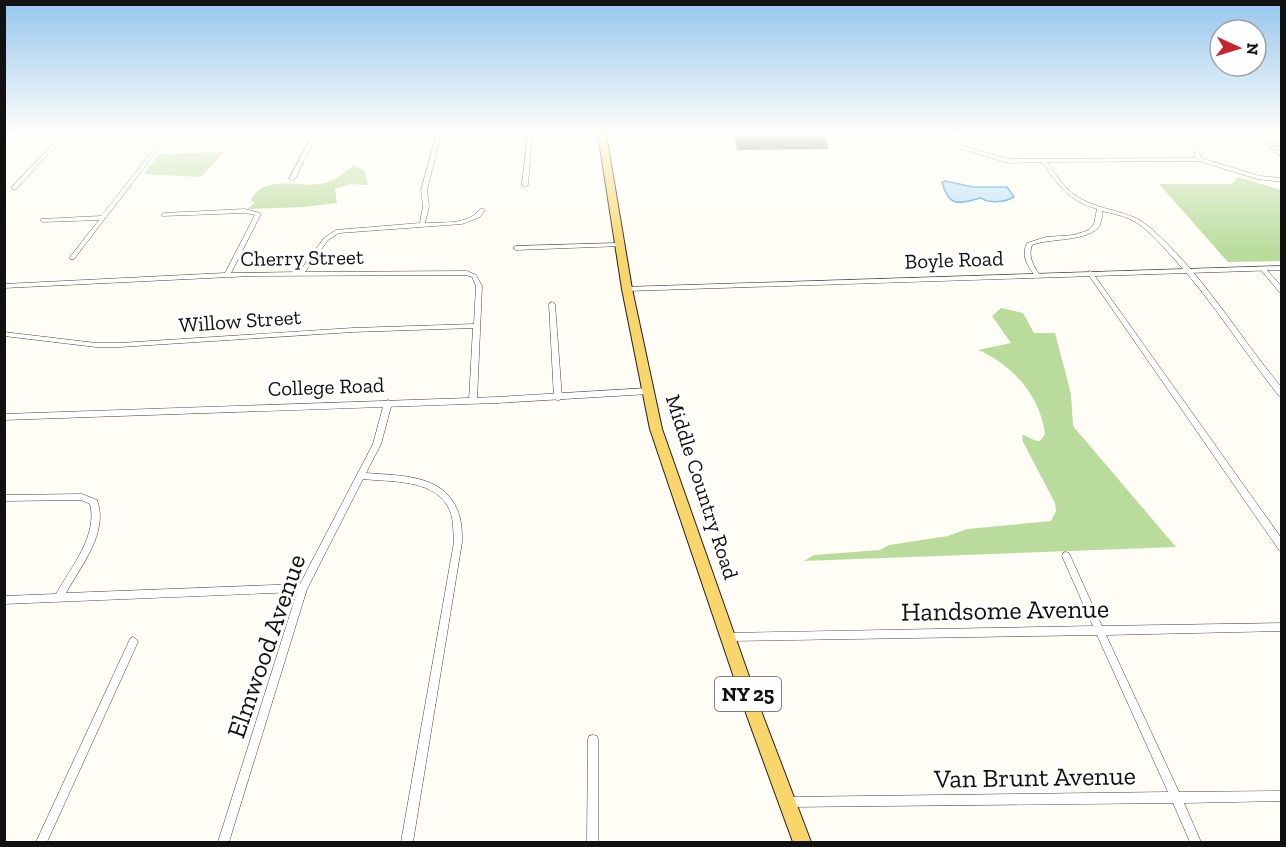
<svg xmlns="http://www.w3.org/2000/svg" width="1286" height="847" font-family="'Zilla Slab',serif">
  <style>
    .forest { fill: #b9dc9c }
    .water { fill: #b9e0f7; stroke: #3f96cf; stroke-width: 1.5 }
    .building { fill: #5a524d }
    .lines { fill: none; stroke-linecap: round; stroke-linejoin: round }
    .minor-casing { stroke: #444; stroke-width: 1 }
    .tertiary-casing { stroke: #444; stroke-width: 1 }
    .primary-casing { stroke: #222; stroke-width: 2 }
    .minor { fill: #fff; fill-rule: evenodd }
    .tertiary { fill: #fff; fill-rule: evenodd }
    .primary { fill: #f9d66b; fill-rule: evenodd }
    .labels { text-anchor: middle; stroke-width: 6; stroke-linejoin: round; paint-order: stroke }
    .shield { fill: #fff; stroke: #585858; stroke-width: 1.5 }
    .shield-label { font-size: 20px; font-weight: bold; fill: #111 }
    .street-label { font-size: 21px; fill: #111; stroke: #fff }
    .near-street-label { font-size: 26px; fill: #111; stroke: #fff }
  </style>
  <rect width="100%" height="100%" fill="#fffdf5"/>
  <g class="forest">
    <polygon points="225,152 201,177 144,174 159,154"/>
    <path d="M354 165 364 170 368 185 350 184 335 189 337 203 304 207 247 209 255 203 251 201C260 174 300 187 320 184 334 182 343 173 354 165Z"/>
    <polygon points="1238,177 1281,190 1281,261 1228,262 1159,184 1232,184"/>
    <path d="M1001 308 1023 313 1034 333H1055L1071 394 1073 426 1176 547 804 561 814 555 880 550 889 545 948 536 967 529 1051 521 1056 511 1055 503 1023 442 1022 435C1029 436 1032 441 1040 441L1045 434C1040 396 1013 365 978 350L1011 343 992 316Z"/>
  </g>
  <path class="water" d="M945 181 973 187H1007L1014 197C1006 202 989 204 981 198 960 203 949 209 942 182Z"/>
  <polygon class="building" points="734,134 824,134 829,149 737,150"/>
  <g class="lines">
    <g class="minor-casing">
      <g id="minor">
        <polygon points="62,134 67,134 16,189 12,189 12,187"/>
        <polygon points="166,134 170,134 74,259 70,259 70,257 99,220 43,222 41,221 41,219 101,216"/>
        <polygon points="313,134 317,134 295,179 290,180 289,179"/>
        <path d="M437 134H441L427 190 429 206 425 223C443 222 469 225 480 209H484L485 210 480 217 462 224 339 233 328 240 305 272 467 271 476 275 482 286 477 400 476 402 473 403 469 400 473 328 353 332 120 347H96L4 336V332L96 343H120L353 328 474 324 476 286 472 277 466 275 251 276 4 288V284L225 273 255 215 245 213 162 216 161 215 164 213 245 209 260 213 261 214 231 273 299 272 324 238 336 230 420 223 423 206 421 190Z"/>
        <polygon points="528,134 532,134 528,185 525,187 522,185"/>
        <path d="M948 134H952L954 138 963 146 1008 159 1196 158 1193 146 1182 134H1187L1197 146 1201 158 1260 176 1282 178V182L1257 179 1199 161 1047 162C1057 176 1066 191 1081 199 1102 211 1129 210 1148 226 1201 271 1238 335 1282 388V396H1279C1244 352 1214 303 1176 261 1164 248 1152 233 1137 223 1126 216 1114 214 1102 211 1102 215 1102 221 1100 225 1091 242 1048 238 1032 245 1028 257 1033 265 1040 275L1037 277 1035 276C1027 265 1021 256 1027 243L1046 237 1074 235 1089 230 1094 224 1097 209C1069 201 1058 185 1042 162L1008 163 959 148 950 140Z"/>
        <polygon points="1253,134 1258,134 1268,143 1282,143 1282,145 1272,145 1282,153 1282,157"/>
        <polygon points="620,243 623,245 622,246 516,250 513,248 516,246"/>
        <polygon points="1263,267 1265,268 1282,287 1282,294 1280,293 1261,270 1261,268"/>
        <polygon points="1090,271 1092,272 1282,539 1282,551 1279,550 1088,274 1088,272"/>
        <polygon points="552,302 555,304 562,398 558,401 554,398 549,304"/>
        <path d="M388 400 392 403 381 444 366 473C403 476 449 474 460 518 462 526 462 534 462 542L413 842H401L454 542C453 530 454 516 447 505 431 479 390 482 363 479L307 589 229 842H218L297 592 4 604V596L56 594C71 567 98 536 90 504L81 500 4 501V495L82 494 97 500C109 532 81 566 66 593L300 584 373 444 384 403Z"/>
        <polygon points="1066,552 1069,553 1102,626 1282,623 1282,631 1106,635 1179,792 1282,791 1282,801 1184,803 1201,842 1190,842 1173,803 788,807 784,806 783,802 784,798 788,797 1168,792 1097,635 729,641 726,640 724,637 726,634 729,633 1093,626 1062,556 1063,553"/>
        <polygon points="133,637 136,639 138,642 47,842 36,842 130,639"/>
        <polygon points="593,735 597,736 598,740 598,842 587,842 588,740 589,736"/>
      </g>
    </g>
    <g class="tertiary-casing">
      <g id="tertiary">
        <polygon points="1282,266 1282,270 627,291 623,289 627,287"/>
        <polygon points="649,388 653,391 649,394 497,403 4,420 4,414 497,397"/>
      </g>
    </g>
    <g class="primary-casing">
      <polygon id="primary" points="598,134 606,134 632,289 662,429 763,716 811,842 793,842 747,716 650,429 622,289"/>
    </g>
    <use href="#minor" class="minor"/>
    <use href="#tertiary" class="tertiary"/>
    <use href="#primary" class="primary"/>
  </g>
  <linearGradient id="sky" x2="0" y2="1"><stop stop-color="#95c6ee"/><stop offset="0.53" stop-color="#fffefa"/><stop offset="1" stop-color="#fffefa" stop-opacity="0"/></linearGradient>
  <rect width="1286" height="252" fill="url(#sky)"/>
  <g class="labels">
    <rect class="shield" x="715" y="677" width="66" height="34" rx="4.5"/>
    <g class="shield-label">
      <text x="748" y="701">NY 25</text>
    </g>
    <g class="street-label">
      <text transform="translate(302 258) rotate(-1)" y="7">Cherry Street</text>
      <text transform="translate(954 260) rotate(-2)" y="7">Boyle Road</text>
      <text transform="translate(240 321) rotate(-4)" y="7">Willow Street</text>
      <text transform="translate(326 387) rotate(-2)" y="7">College Road</text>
      <text transform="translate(702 487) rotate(72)" y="7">Middle Country Road</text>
    </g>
    <g class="near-street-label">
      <text transform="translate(1005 610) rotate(-1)" y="9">Handsome Avenue</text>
      <text transform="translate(266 646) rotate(-71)" y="9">Elmwood Avenue</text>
      <text transform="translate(1035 777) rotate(-1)" y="9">Van Brunt Avenue</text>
    </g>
  </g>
  <rect width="1286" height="847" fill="none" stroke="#111111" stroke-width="12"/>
  <g transform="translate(1238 48) rotate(94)"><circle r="28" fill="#ffffff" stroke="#a0a0a0" stroke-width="1.5"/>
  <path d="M0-4.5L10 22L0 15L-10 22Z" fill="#c4262e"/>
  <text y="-9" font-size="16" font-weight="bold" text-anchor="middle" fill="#111111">N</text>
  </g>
</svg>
